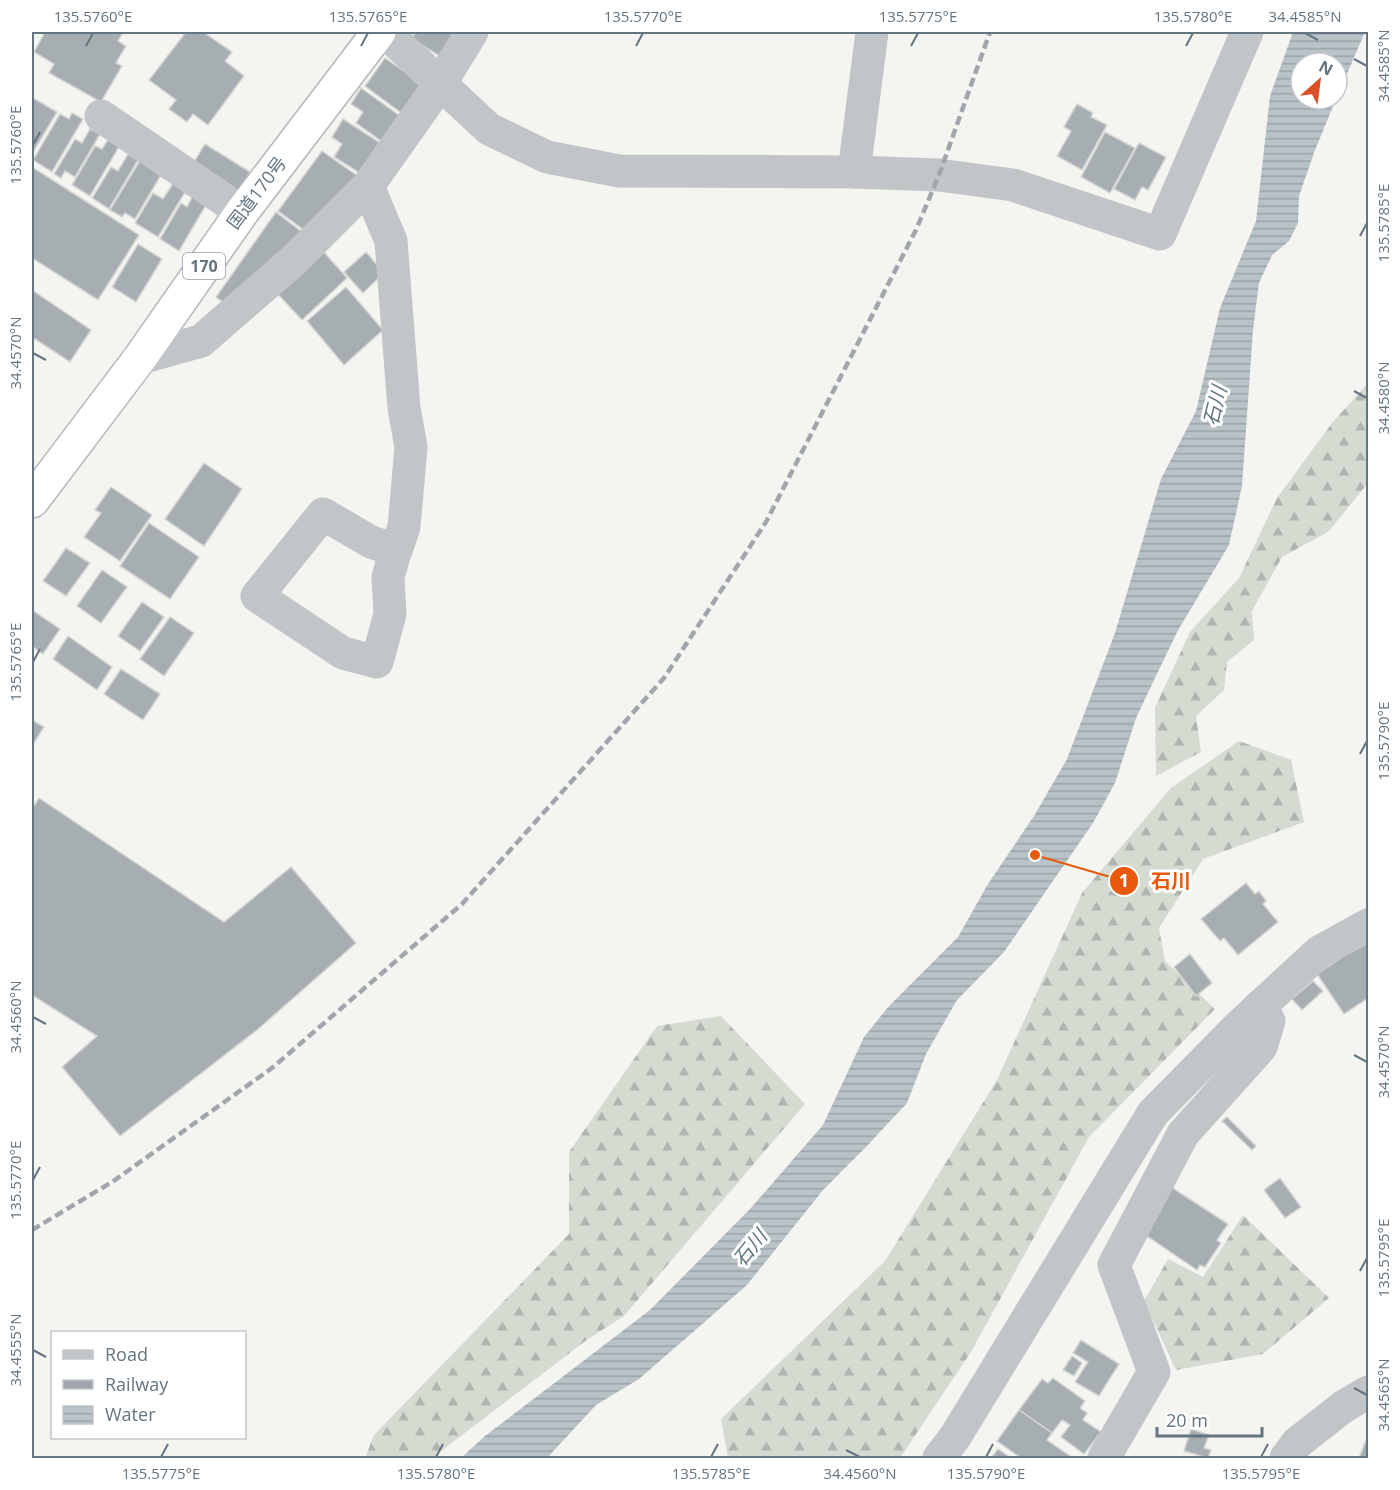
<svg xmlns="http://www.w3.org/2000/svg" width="1400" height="1490" font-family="'Open Sans','Noto Sans JP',sans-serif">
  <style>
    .forest { fill: url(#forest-firs) }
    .water { fill: url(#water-rules) }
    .building { fill: #a6aeb2; stroke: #d5d5d3; stroke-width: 1.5 }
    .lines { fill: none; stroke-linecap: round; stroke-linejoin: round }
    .trunk-casing { stroke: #b4b7ba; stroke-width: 36 }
    .minor { stroke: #c2c5c8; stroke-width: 33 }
    .trunk { stroke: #fff; stroke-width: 33 }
    .rail { stroke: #a0a6ab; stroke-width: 4.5; stroke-dasharray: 9 4.5; stroke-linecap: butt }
    .ticks { fill: none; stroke: #647480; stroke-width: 2 }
    .labels { text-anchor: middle; stroke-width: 6; stroke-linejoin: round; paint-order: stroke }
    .shield { fill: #fff; stroke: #929ea6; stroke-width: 1.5 }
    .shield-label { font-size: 16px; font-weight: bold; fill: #647480 }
    .street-label { font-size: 18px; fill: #647480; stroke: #fff }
    .water-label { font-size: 20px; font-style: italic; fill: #5f767e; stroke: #fff }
    .leader { fill: none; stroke: #e8590c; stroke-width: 2 }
    .callout-dot { fill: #e8590c; stroke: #fff; stroke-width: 2 }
    .mark-label { font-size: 18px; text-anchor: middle; font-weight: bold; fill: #fff }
    .callout-label { font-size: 20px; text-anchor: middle; font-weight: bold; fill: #e8590c; stroke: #fff; stroke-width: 6; stroke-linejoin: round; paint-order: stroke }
    .neatline { fill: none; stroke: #647480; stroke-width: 2 }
    .ticks-label { font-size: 15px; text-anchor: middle; fill: #647480 }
  </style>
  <defs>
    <pattern id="forest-firs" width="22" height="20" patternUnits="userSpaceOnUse" patternTransform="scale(1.5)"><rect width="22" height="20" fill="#d5dbd1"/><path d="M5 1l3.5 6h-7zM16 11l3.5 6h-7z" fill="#b0b6af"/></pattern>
    <pattern id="water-rules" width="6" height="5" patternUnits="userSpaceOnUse" patternTransform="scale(1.5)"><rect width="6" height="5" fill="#b9c3c7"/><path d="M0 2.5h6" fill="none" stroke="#9aa3a7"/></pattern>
  </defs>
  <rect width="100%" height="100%" fill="#f4f4f0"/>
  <g class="forest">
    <polygon points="1368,383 1368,483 1328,532 1282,557 1252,611 1254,640 1227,662 1224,690 1196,716 1201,752 1156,776 1155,708 1190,632 1239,578 1277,498 1332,423"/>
    <polygon points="1239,741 1291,760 1304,822 1203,859 1159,928 1165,961 1215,1009 1089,1137 971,1352 900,1458 728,1458 721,1419 885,1261 997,1080 1082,893 1171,788"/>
    <polygon points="721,1016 805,1104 624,1316 588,1339 432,1458 365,1458 374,1435 569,1234 569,1152 657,1026"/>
    <polygon points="1243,1215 1329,1298 1263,1354 1176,1370 1144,1301 1168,1259 1203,1277"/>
  </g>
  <polygon class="water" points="1293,32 1365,32 1337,97 1337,63 1301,63 1301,99 1336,99 1315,150 1299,196 1298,223 1289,241 1272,255 1259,283 1253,330 1242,486 1229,545 1177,632 1136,718 1115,783 1093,823 1004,952 957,1000 926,1054 907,1103 866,1147 823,1190 747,1285 639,1379 596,1405 547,1458 461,1458 485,1436 650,1310 750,1209 823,1125 864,1037 889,1006 958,937 988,884 1034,816 1067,759 1115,633 1161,479 1196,411 1220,308 1256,221 1270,96"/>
  <g class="building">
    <polygon points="45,32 117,32 122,34 118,41 126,46 116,63 122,66 101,102 49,73 54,64 34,52"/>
    <polygon points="186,32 203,32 232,52 225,61 244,76 208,125 193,114 187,122 169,109 176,100 149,80"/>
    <polygon points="416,32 455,32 440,56 411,39"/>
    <polygon points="385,58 425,86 404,115 365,86"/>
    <polygon points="361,88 403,118 384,143 356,123 363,112 351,104"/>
    <polygon points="33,98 57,112 32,154 32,100"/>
    <polygon points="1077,104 1093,113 1091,117 1107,125 1082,170 1057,156 1071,131 1064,127"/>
    <polygon points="72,113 83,119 52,172 33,160 60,114 69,119"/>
    <polygon points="343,119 382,144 363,175 334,157 342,144 332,137"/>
    <polygon points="90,129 100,134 75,177 65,171 61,178 54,174 75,139 82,143"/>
    <polygon points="1105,132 1135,148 1110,193 1081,177"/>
    <polygon points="109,138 120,145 90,196 72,185 95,146 102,149"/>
    <polygon points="1139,143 1166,157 1148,190 1142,187 1135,200 1114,189"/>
    <polygon points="205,144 250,172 237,193 192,165"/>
    <polygon points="322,151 359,177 304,230 278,211"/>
    <polygon points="128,154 138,160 109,209 92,198 111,167 118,171"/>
    <polygon points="142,157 164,170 135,219 125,213 122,217 110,210"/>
    <polygon points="32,167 139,235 98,300 32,258"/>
    <polygon points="174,182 187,189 158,237 135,223 153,193 163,199"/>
    <polygon points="192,197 206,205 179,251 160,239 181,203 187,207"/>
    <polygon points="276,212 302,232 223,302 216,297"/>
    <polygon points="138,244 162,259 136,302 112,287"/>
    <polygon points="322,250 347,278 302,320 275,291"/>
    <polygon points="366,252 384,273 363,293 344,272"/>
    <polygon points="346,287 383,330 344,365 307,321"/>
    <polygon points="32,290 91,330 70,362 32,337"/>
    <polygon points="204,463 242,489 204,546 165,519"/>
    <polygon points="111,487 152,515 120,561 84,537 101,513 95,510"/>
    <polygon points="149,523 199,557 170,599 120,566"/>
    <polygon points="66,548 90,563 66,596 43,581"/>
    <polygon points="102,570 127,587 101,623 77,606"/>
    <polygon points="142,602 164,617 140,651 118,636"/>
    <polygon points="32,610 60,629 43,654 32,646"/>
    <polygon points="170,617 194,633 164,676 140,659"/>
    <polygon points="68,636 112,667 97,690 53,659"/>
    <polygon points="121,669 160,694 143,720 104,694"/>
    <polygon points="32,720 44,727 32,746"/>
    <polygon points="39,798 224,922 291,867 356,943 257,1030 120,1136 62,1067 97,1036 32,995 32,809"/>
    <polygon points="1246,883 1255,894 1259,891 1266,901 1263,904 1278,922 1238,955 1224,938 1220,941 1201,919"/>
    <polygon points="1368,940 1368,998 1344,1014 1317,974"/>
    <polygon points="1190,954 1212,983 1196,996 1174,967"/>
    <polygon points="1313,981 1323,991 1302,1010 1292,999"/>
    <polygon points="1227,1117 1256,1146 1252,1150 1222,1121"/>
    <polygon points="1280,1178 1301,1207 1285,1218 1264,1190"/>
    <polygon points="1171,1187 1228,1224 1217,1240 1221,1243 1205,1267 1200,1265 1197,1270 1144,1234"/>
    <polygon points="1081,1340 1119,1364 1099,1396 1075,1382 1088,1362 1073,1353"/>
    <polygon points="1072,1356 1082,1363 1074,1376 1063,1370"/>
    <polygon points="1053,1378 1085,1401 1080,1408 1087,1413 1083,1420 1101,1432 1084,1454 1061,1437 1070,1425 1062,1420 1052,1433 1019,1410 1042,1379 1048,1383"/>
    <polygon points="1019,1410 1052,1433 1047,1440 1073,1458 1021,1458 997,1441"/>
    <polygon points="1191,1429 1209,1435 1204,1448 1211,1450 1208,1458 1184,1451"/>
    <polygon points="1368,1435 1368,1458 1359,1458"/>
    <polygon points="998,1449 1011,1458 991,1458"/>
  </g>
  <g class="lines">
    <g class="trunk-casing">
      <polyline id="trunk" points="32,501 140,358 242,212 379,32"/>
    </g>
    <g class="minor">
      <polyline points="385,32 489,129 547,157 619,171 854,172 939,175 1013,185 1160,234 1247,32"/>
      <polyline points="101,116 242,212"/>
      <polyline points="854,172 872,32"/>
      <polyline points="368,186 391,241 404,408 411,447 404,527 394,556 388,577 390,614 377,662 343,653 257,596 323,514 371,542 395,550"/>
      <polyline points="140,358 201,341 293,261 368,186 440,84 472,32"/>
      <polyline points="939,1458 955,1437 1153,1113 1240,1025 1319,952 1368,925"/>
      <polyline points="1104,1458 1154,1372 1114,1265 1183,1134 1261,1047 1269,1021 1260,1006"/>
      <polyline points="1286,1458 1297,1443 1343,1407 1368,1392"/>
    </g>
    <use href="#trunk" class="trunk"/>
    <polyline class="rail" points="32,1230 112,1182 272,1068 462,904 664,678 766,522 916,230 939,175 990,32"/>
  </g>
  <path class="ticks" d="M1305 33 1318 40M86 46 93 33M361 46 368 33M636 46 643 33M911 46 918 33M1186 46 1193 33M1354 59 1367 66M33 145 40 132M1360 236 1367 223M33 353 46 360M1354 391 1367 398M33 662 40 649M1360 754 1367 741M33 1017 46 1024M1354 1055 1367 1062M33 1180 40 1167M1360 1271 1367 1258M33 1350 46 1357M1354 1388 1367 1395M846 1450 860 1457M161 1457 168 1444M436 1457 443 1444M711 1457 718 1444M986 1457 993 1444M1261 1457 1268 1444"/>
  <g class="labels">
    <rect class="shield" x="183" y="253" width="42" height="26" rx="4.5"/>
    <g class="shield-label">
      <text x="204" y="272">170</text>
    </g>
    <g class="street-label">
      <text transform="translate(257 193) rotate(-53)" y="6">国道170号</text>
    </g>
    <g class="water-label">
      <text transform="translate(1215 406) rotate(-76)" y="7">石川</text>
      <text transform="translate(750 1248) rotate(-51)" y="7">石川</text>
    </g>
  </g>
  <path class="leader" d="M1035 855L1124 881"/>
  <g class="callout-dot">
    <circle cx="1035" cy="855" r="6"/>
    <circle cx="1124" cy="881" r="15"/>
  </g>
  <g class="mark-label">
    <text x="1124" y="887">1</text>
  </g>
  <g class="callout-label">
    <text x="1171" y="888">石川</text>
  </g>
  <rect width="1400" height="1490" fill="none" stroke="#ffffff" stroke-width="66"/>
  <rect x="51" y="1331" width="195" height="108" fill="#ffffff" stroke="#c1c7cc" stroke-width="1.5"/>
  <rect x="63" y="1350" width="30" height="9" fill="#c2c5c8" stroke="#c1c7cc" stroke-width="1.5"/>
  <text x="105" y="1361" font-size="18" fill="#647480">Road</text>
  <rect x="63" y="1380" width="30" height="9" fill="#a0a6ab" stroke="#c1c7cc" stroke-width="1.5"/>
  <text x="105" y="1391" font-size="18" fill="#647480">Railway</text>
  <rect x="63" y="1406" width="30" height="18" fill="url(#water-rules)" stroke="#c1c7cc" stroke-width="1.5"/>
  <text x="105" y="1421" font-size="18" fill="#647480">Water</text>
  <g transform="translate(1319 81) rotate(28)"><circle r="28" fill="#ffffff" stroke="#c1c7cc" stroke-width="1.5"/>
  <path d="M0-4.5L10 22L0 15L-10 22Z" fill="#db4e29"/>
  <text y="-9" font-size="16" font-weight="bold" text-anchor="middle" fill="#647480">N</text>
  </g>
  <path d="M1157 1427v9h105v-9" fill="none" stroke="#647480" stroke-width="3"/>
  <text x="1166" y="1427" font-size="18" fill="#647480" stroke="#ffffff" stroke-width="4.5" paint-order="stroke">20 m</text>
  <rect x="33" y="33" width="1334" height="1424" class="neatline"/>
  <g class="ticks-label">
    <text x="93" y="22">135.5760°E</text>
    <text x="368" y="22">135.5765°E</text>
    <text x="643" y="22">135.5770°E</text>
    <text x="918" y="22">135.5775°E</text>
    <text x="1193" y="22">135.5780°E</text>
    <text x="1305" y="22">34.4585°N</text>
    <text transform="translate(1384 66) rotate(-90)" y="5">34.4585°N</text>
    <text transform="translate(16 145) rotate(-90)" y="5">135.5760°E</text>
    <text transform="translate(1384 223) rotate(-90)" y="5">135.5785°E</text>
    <text transform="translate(16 353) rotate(-90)" y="5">34.4570°N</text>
    <text transform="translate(1384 398) rotate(-90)" y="5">34.4580°N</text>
    <text transform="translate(16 662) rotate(-90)" y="5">135.5765°E</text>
    <text transform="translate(1384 741) rotate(-90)" y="5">135.5790°E</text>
    <text transform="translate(16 1017) rotate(-90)" y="5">34.4560°N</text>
    <text transform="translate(1384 1062) rotate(-90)" y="5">34.4570°N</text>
    <text transform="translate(16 1180) rotate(-90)" y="5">135.5770°E</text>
    <text transform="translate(1384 1258) rotate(-90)" y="5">135.5795°E</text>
    <text transform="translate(16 1350) rotate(-90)" y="5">34.4555°N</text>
    <text transform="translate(1384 1395) rotate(-90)" y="5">34.4565°N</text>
    <text x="161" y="1479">135.5775°E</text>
    <text x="436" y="1479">135.5780°E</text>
    <text x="711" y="1479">135.5785°E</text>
    <text x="860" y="1479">34.4560°N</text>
    <text x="986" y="1479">135.5790°E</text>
    <text x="1261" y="1479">135.5795°E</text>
  </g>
</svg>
